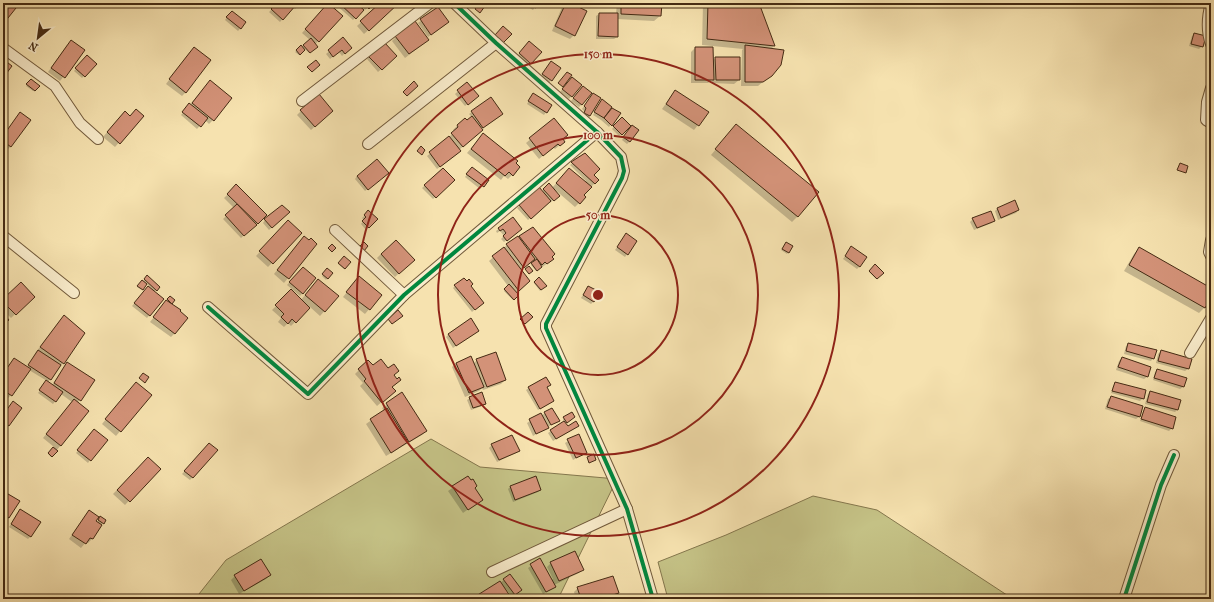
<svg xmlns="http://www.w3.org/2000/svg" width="1214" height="602" font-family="'IM FELL French Canon',serif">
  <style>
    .green { fill: #c4c185; stroke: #84764c }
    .shadow { fill: #0003 }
    .building { fill: #d39278; stroke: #452b13 }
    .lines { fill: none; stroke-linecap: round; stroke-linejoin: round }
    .minor-casing { stroke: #71593a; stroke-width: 12 }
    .minor { stroke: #f9eccb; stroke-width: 10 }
    .cycleway-casing { stroke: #f9eccb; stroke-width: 6 }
    .cycleway { stroke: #00873e; stroke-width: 4 }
    .ring { fill: none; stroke: #8f2418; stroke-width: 2 }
    .centre { fill: #8f2418; stroke: #f9eccb; stroke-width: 2 }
    .ring-label { font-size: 12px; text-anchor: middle; font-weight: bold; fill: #8f2418; stroke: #f9eccb; stroke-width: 3; stroke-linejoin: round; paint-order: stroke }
  </style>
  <rect width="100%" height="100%" fill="#f6e2af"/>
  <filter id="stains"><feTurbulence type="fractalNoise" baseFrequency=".005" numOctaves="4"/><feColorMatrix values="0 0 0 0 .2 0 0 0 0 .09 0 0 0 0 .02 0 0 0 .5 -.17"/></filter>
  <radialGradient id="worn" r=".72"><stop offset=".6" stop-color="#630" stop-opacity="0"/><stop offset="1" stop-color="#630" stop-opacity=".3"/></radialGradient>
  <g class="green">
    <polygon points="431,439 480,467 617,479 558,599 195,599 226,560"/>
    <polygon points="813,496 877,510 1013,599 668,599 658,562 726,535"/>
  </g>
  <g class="shadow">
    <polygon points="278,3 301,3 295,9 293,7 280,22 269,12"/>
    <polygon points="334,3 355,3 362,10 353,20"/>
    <polygon points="359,3 373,3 365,10"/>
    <polygon points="382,3 398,3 364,34 357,26"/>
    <polygon points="521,3 538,3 533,10"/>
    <polygon points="566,3 574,35 570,39 552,31 562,7"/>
    <polygon points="617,3 661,3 660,16 654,21 617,19 617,37 614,39 596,39 596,16 599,14 616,14"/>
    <polygon points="704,3 758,3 774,46 771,49 771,75 758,86 741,86 742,50 743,49 702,45 703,4"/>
    <polygon points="438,8 445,25 428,37 418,23"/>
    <polygon points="324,9 318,41 315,45 317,47 309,53 305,49 299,55 295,52 310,40 302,33"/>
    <polygon points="229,14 245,23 238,31 225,20"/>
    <polygon points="1195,34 1202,46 1199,49 1189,46 1192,36"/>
    <polygon points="396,37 423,44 405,58 392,41"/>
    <polygon points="343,39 348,50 342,56 339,52 330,59 326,54"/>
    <polygon points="530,42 540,52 528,65 517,56"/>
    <polygon points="384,43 396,56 378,72 367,59"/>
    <polygon points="67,45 84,50 60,81 48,72"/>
    <polygon points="695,48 712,61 716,58 739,80 734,84 712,83 712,80 708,83 691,83 691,52"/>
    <polygon points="190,52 186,92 182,96 166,84"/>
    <polygon points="87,57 95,64 82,78 74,71"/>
    <polygon points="549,65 551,80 549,83 540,77"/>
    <polygon points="31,80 38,86 33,91 26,86"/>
    <polygon points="570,81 580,85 569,99 560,92"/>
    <polygon points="467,83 475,98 465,106 455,94"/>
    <polygon points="206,86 213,120 209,124 205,120 197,129 181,115"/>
    <polygon points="580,90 582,104 579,107 571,101"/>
    <polygon points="675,91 698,125 694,130 662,109"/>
    <polygon points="593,94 590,116 587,118 582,116 584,111 582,109"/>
    <polygon points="531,97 551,105 544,115 527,104"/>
    <polygon points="600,103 619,113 609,127 601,120 593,115"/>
    <polygon points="301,111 328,115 311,130 297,115"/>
    <polygon points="472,112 500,116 481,129 478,134 459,150 457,154 437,169 427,156 448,139 448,138 455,131 453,130 457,126 466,122 472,117 469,114"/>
    <polygon points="121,116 142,116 115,147 103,137"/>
    <polygon points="622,118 630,126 619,136 612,129"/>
    <polygon points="554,119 567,135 562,140 560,145 555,149 553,147 539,159 526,143"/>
    <polygon points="30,120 10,147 8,149 6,147 3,151 3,136"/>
    <polygon points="630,129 630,141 627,144 622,140"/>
    <polygon points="731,131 798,216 792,222 711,155"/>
    <polygon points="479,139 512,175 508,179 504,176 501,180 467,153"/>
    <polygon points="584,154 593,175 598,180 582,196 579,203 575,207 553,188 552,189 558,196 550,203 549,201 528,220 517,208 539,188 542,191 549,185 552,188 565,173 585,182 586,181 570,165"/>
    <polygon points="443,169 453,180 433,199 422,188"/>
    <polygon points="470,170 488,180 480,189 465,177"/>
    <polygon points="385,175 365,191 355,179 357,176"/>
    <polygon points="236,186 266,215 241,238 223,219 234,208 224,198"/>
    <polygon points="997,209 1018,210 1016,213 998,220 995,211"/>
    <polygon points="368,212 376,219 366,230 361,224 364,220 362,218"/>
    <polygon points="286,215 269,230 263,223 265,220"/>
    <polygon points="513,218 518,232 504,242 501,239 504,236 500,231 497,233 496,231"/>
    <polygon points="973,219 994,220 992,223 974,230 970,222"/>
    <polygon points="288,222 301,233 268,267 256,256"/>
    <polygon points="532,228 548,263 536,271 531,265 533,263 532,261 520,270 525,285 516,293 518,295 513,300 504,291 508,286 489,261 507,245"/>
    <polygon points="626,235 627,254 625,257 615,250"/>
    <polygon points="300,241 309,241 316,244 284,283 274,274"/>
    <polygon points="785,244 792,247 787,254 781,250"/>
    <polygon points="1139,248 1211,289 1211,296 1204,308 1199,313 1124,271 1134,254"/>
    <polygon points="849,250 860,266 857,269 843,259"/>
    <polygon points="381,254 413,260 395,277 377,258"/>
    <polygon points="344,258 350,262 344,269 338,264"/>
    <polygon points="875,265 883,273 876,279 869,272"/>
    <polygon points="300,270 315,279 300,296 287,285"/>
    <polygon points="327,270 331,273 326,280 322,276"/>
    <polygon points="147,277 159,287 154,292 163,299 147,318 132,306 149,286 147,284 142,290 137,287"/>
    <polygon points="539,279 545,286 540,291 534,283"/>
    <polygon points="355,282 381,295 365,314 343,297"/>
    <polygon points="314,284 338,296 320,316 310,307 291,326 288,323 284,327 278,322 281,318 272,310 287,295 301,300"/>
    <polygon points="455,286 469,287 480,305 472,312 453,288"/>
    <polygon points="588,287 594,301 591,304 581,298"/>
    <polygon points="33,297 11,318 3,310 3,301"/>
    <polygon points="170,297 174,300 171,304 175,333 171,337 150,322"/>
    <polygon points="60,321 84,334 63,363 48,382 52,385 64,368 80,400 77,403 61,445 51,457 48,454 54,447 43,438 72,402 61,394 53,404 38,393 47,381 29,370 11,395 7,399 5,398 3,400 3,373 14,359 27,368 36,352"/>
    <polygon points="478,331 453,348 446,337 449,334"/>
    <polygon points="1129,344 1153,358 1151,361 1124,354 1126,346"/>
    <polygon points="1161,351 1190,359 1188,369 1185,371 1156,363 1158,354"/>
    <polygon points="1122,358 1150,367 1147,377 1144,379 1116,370 1119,361"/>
    <polygon points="477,360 505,380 501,384 483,390 482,388 479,391 465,397 452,367 456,363 473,364"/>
    <polygon points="372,367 393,375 396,384 391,388 390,395 377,406 360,386 363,383 355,374 359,370"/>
    <polygon points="1158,370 1185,379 1183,387 1180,389 1153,380 1155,372"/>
    <polygon points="1115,383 1143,398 1140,401 1111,393 1113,386"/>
    <polygon points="550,385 547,388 550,403 538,410 526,390 529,388"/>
    <polygon points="132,387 150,395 116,436 102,424"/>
    <polygon points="1150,392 1177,410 1175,412 1145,404 1148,394"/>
    <polygon points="1111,397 1142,407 1139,417 1136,419 1105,409 1108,399"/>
    <polygon points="470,398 485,404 482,406 471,410 467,400"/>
    <polygon points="392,401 426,431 422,435 386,456 366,424 384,411 382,408"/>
    <polygon points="21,408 8,426 6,428 3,426 3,415"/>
    <polygon points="1145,408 1172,428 1169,431 1140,421 1143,411"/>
    <polygon points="545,413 558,421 533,436 527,423 541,414 541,416"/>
    <polygon points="571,413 573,418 565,424 567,427 575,428 553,441 548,433 564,422 563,419"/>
    <polygon points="92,433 90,460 88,463 76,453"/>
    <polygon points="578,435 586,453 573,460 565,443"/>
    <polygon points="209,444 217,450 190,480 182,474"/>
    <polygon points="492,445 519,451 516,453 497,462 489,448"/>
    <polygon points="148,458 159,469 125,505 113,494"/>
    <polygon points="468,477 481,500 463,513 448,491"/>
    <polygon points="510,487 540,490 538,492 513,502 508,489"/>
    <polygon points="3,492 18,502 9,518 5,522 3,521"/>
    <polygon points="89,511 95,521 97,522 99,519 103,523 92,539 88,543 86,542 81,548 69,539"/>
    <polygon points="18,513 31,536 28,539 9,527"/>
    <polygon points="540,560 551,580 553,579 547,567 551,563 583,569 579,573 554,585 555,586 552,589 543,594 528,568"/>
    <polygon points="270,575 266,579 239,594 231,580 235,576"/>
    <polygon points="510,575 518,592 512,597 506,589 505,590 510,599 474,599 500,582 500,583"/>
    <polygon points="578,588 618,592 614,597 606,599 576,599 574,592"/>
  </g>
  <g class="building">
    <polygon points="3,3 20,3 4,23 3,22"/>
    <polygon points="277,3 294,3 296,5 283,20 271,9"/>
    <polygon points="328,3 343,16 319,42 305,29"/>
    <polygon points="339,3 356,3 364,10 356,19"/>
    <polygon points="363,3 374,3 369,9"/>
    <polygon points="380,3 399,3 369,31 360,21"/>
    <polygon points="479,3 485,6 480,13 475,9"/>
    <polygon points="528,3 539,3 536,8"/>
    <polygon points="566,3 570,3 587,11 575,36 555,26"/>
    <polygon points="621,3 662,3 661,16 621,14"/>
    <polygon points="708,3 759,3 775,46 707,39"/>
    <polygon points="438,7 449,22 431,35 420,19"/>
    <polygon points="232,11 246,22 241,29 226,17"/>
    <polygon points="599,13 618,13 618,37 598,36"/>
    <polygon points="415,21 429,40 409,54 395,36"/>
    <polygon points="503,26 512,34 503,43 495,35"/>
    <polygon points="1194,33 1206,36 1203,47 1191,44"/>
    <polygon points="343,37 352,48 345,54 342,50 333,57 328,50"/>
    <polygon points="311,38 318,47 310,53 303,45"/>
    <polygon points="71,40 85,50 65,78 51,68"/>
    <polygon points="529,41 542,52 531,64 519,53"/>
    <polygon points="384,42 397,56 382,70 368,56"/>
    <polygon points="301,45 305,50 300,55 296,50"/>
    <polygon points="745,45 784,50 781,65 772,76 763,82 745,82"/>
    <polygon points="194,47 211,60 186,93 169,79"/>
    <polygon points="695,47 713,47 714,80 695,80"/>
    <polygon points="87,55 97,64 85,77 75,68"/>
    <polygon points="715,57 740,57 740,80 716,80"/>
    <polygon points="3,59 12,66 3,78"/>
    <polygon points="316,60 320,65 312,72 307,67"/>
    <polygon points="551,61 561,68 552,81 542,74"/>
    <polygon points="567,72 572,75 563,87 558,83"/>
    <polygon points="572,77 582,85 572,97 562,89"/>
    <polygon points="31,79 40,86 35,91 26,84"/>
    <polygon points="210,80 232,98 214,121 192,103"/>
    <polygon points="414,81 418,86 407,96 403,92"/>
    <polygon points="467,82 479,96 468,105 457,90"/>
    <polygon points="583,86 592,93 582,105 573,98"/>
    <polygon points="675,90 709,112 699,126 666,104"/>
    <polygon points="533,93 552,105 547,113 528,101"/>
    <polygon points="593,93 601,98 590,116 584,113 586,108 584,106"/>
    <polygon points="319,94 333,111 315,127 300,110"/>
    <polygon points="491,97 503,114 483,128 471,111"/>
    <polygon points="602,99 612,107 604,118 594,112"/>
    <polygon points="189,103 208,118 201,127 182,112"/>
    <polygon points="612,108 621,113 612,126 604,118"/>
    <polygon points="136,109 144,116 120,144 107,132 125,111 130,116"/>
    <polygon points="20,112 31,120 11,147 3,141 3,136"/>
    <polygon points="472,116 483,130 463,147 451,133 458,127 457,125 465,118 467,120"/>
    <polygon points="622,117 631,126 622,135 613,126"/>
    <polygon points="554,118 568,135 563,139 565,142 560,146 558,144 543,156 529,138"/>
    <polygon points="736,124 819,192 798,217 715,149"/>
    <polygon points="632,125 639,130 630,142 623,137"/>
    <polygon points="483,133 518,161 516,163 520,167 513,176 509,172 505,176 471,149"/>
    <polygon points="449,136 461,151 440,167 429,152"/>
    <polygon points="421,146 425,150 422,155 417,151"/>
    <polygon points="585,153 600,169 594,175 599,180 595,184 571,162"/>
    <polygon points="377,159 389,173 368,190 357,176"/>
    <polygon points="1180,163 1188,166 1186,173 1177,170"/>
    <polygon points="472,167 489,180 484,187 466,174"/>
    <polygon points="443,168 455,180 436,198 424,185"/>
    <polygon points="569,168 592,187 584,195 586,197 580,204 556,183"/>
    <polygon points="549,183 560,196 554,201 543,189"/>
    <polygon points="236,184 267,215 258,224 227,194"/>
    <polygon points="539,187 551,201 531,219 519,205"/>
    <polygon points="1015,200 1019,210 1001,218 997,208"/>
    <polygon points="237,204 257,225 244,236 225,215"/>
    <polygon points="282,205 290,212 272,228 264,219"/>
    <polygon points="368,210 378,219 369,228 362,221 366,217 364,215"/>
    <polygon points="991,211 995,221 977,228 972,218"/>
    <polygon points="513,217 522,229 507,241 503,236 506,233 503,229 500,231 498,228"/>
    <polygon points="288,220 302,233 273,264 259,251"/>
    <polygon points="533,227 555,254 552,257 554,259 547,264 545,262 542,265 519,236"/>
    <polygon points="626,233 637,241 628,255 617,247"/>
    <polygon points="304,236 309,240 311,238 317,244 289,279 277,270"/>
    <polygon points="518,236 535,259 524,268 506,244"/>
    <polygon points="396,240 415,260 399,274 381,254"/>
    <polygon points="364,242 368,246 364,251 360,246"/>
    <polygon points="786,242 793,246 789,253 782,249"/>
    <polygon points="332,244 336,248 332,252 328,248"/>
    <polygon points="851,246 867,257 860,267 845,256"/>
    <polygon points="504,247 530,281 519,291 492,256"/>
    <polygon points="1139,247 1211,288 1211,298 1205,308 1129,265"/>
    <polygon points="344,256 351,262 345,269 338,263"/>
    <polygon points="537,259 542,267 537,271 531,263"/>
    <polygon points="875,264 884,273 877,279 869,271"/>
    <polygon points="529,266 533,271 529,274 525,269"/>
    <polygon points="303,267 316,278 303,294 289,282"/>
    <polygon points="327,268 333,273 328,279 322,274"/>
    <polygon points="147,275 160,287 157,291 144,279"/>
    <polygon points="359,276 382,295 370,310 346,292"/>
    <polygon points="539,277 547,286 541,290 534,282"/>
    <polygon points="464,278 467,281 469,279 473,284 471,286 484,303 475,310 454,285"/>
    <polygon points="318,279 339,296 325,312 305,295"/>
    <polygon points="142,280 147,284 143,290 137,286"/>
    <polygon points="21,282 35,297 16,315 3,302 3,299"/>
    <polygon points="509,284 519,295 514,300 504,289"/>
    <polygon points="148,286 164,299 150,316 134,303"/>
    <polygon points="588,286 600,292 594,302 583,295"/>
    <polygon points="291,289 310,308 296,323 292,319 288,324 281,317 284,314 275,305"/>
    <polygon points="170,296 175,300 172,304 167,299"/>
    <polygon points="166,300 181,310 180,311 188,318 175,334 153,317"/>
    <polygon points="398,310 403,316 392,324 388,319"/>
    <polygon points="528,312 533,317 525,324 520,319"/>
    <polygon points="3,313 9,320 3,325"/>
    <polygon points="64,315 85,333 64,364 40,347"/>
    <polygon points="471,318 479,331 456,346 448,334"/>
    <polygon points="1128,343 1157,350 1154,359 1126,351"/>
    <polygon points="38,350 61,365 51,380 28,365"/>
    <polygon points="1161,350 1192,359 1189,369 1158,361"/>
    <polygon points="496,352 506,380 487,387 476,359"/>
    <polygon points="471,356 484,387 469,393 456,363"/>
    <polygon points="1122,357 1151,367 1148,377 1118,367"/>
    <polygon points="14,358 31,369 12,396 3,390 3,374"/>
    <polygon points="381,359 388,368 394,364 399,371 394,375 397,379 399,377 401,380 392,387 396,391 382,403 364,381 366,379 358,369 368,360 373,365"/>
    <polygon points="67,362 95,380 81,401 54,383"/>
    <polygon points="1157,369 1187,378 1184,387 1154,378"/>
    <polygon points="143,373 149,377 145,383 139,378"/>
    <polygon points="546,377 551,385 547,387 554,401 540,409 528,387"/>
    <polygon points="46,380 63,392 56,402 39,390"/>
    <polygon points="136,382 152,395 121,432 105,419"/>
    <polygon points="1115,382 1146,390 1144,399 1112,391"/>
    <polygon points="1150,391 1181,400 1178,410 1147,402"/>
    <polygon points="402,392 427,431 409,442 386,403"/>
    <polygon points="482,392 486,404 473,408 469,397"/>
    <polygon points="1111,396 1143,406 1140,417 1107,407"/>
    <polygon points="74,399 89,411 61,446 46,434"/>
    <polygon points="13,401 22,408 9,426 3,422 3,415"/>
    <polygon points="1145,407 1176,417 1173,429 1141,419"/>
    <polygon points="387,408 408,442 391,453 370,419"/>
    <polygon points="552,408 560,421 551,425 544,412"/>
    <polygon points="572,412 575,417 567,423 563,417"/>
    <polygon points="541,413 549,428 536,434 529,419"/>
    <polygon points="564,421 568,426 576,421 579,426 556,439 550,430"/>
    <polygon points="94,429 108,440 91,461 77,450"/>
    <polygon points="579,434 587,453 576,458 567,439"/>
    <polygon points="512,435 520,451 499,460 491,444"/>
    <polygon points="209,443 218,450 193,478 184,471"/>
    <polygon points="53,447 58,451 52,457 48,453"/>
    <polygon points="594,454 596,460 589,463 587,457"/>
    <polygon points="148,457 161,469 130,502 117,490"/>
    <polygon points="468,476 471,480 473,479 477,486 475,488 483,500 468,510 452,486"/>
    <polygon points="536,476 541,490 515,500 510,486"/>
    <polygon points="3,491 20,501 9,518 3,514"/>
    <polygon points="20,509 41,522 31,537 11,524"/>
    <polygon points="89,510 99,517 96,521 102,525 93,539 90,538 86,544 72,535"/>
    <polygon points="100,516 106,520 104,524 98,520"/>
    <polygon points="575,551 584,570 559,581 550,562"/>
    <polygon points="540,558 556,587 546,592 530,564"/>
    <polygon points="261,559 271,575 244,591 234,575"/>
    <polygon points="510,574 522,590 515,595 503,579"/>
    <polygon points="613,576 619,593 600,599 581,599 577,587"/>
    <polygon points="500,581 512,599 477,599 476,596"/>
  </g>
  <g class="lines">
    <g class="minor-casing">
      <g id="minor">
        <polyline points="454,3 496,43 597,132 621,157 624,171 622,178 546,324 546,328 627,509 653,599"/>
        <path d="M1211 3C1207 17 1206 30 1211 44"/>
        <polyline points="3,48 55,86 80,123 98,139"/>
        <polyline points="1211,88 1207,102 1206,120 1211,123"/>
        <polyline points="302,101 430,3"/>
        <polyline points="368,144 496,43"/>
        <polyline points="335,230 404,295"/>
        <polyline points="3,236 74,293"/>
        <polyline points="1211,240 1209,252 1211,256"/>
        <polyline points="208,307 308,394 404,295 597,132"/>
        <polyline points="1190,353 1211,318"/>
        <polyline points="492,572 627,509"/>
        <polyline points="1124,599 1161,485 1174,455"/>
      </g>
    </g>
    <use href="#minor" class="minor"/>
    <g class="cycleway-casing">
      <g id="cycleway">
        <polyline points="454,3 496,43 597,132 621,157 624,171 622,178 546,324 546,328 627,509 653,599"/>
        <polyline points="208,307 308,394 404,295 597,132"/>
        <polyline points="1124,599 1161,485 1174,455"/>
      </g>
    </g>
    <use href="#cycleway" class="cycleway"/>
  </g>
  <g class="ring">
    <circle cx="598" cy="295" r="80"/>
    <circle cx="598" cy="295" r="160"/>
    <circle cx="598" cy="295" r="241"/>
  </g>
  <circle cx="598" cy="295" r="6" class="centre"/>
  <g class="ring-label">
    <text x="598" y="58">150 m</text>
    <text x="598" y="139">100 m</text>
    <text x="598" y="219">50 m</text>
  </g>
  <rect width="1214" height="602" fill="none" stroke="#f6e2af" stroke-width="16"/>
  <rect x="4" y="4" width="1206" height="594" fill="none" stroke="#452b13" stroke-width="2"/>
  <rect x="8" y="8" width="1198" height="586" fill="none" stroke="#452b13"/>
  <g transform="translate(38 38) rotate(209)" stroke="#f9eccb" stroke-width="3" paint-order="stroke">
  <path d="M0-3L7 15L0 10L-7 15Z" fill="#452b13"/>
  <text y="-6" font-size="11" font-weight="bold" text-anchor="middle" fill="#452b13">N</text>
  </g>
  <rect width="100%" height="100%" filter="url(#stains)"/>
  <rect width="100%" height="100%" fill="url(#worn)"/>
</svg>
